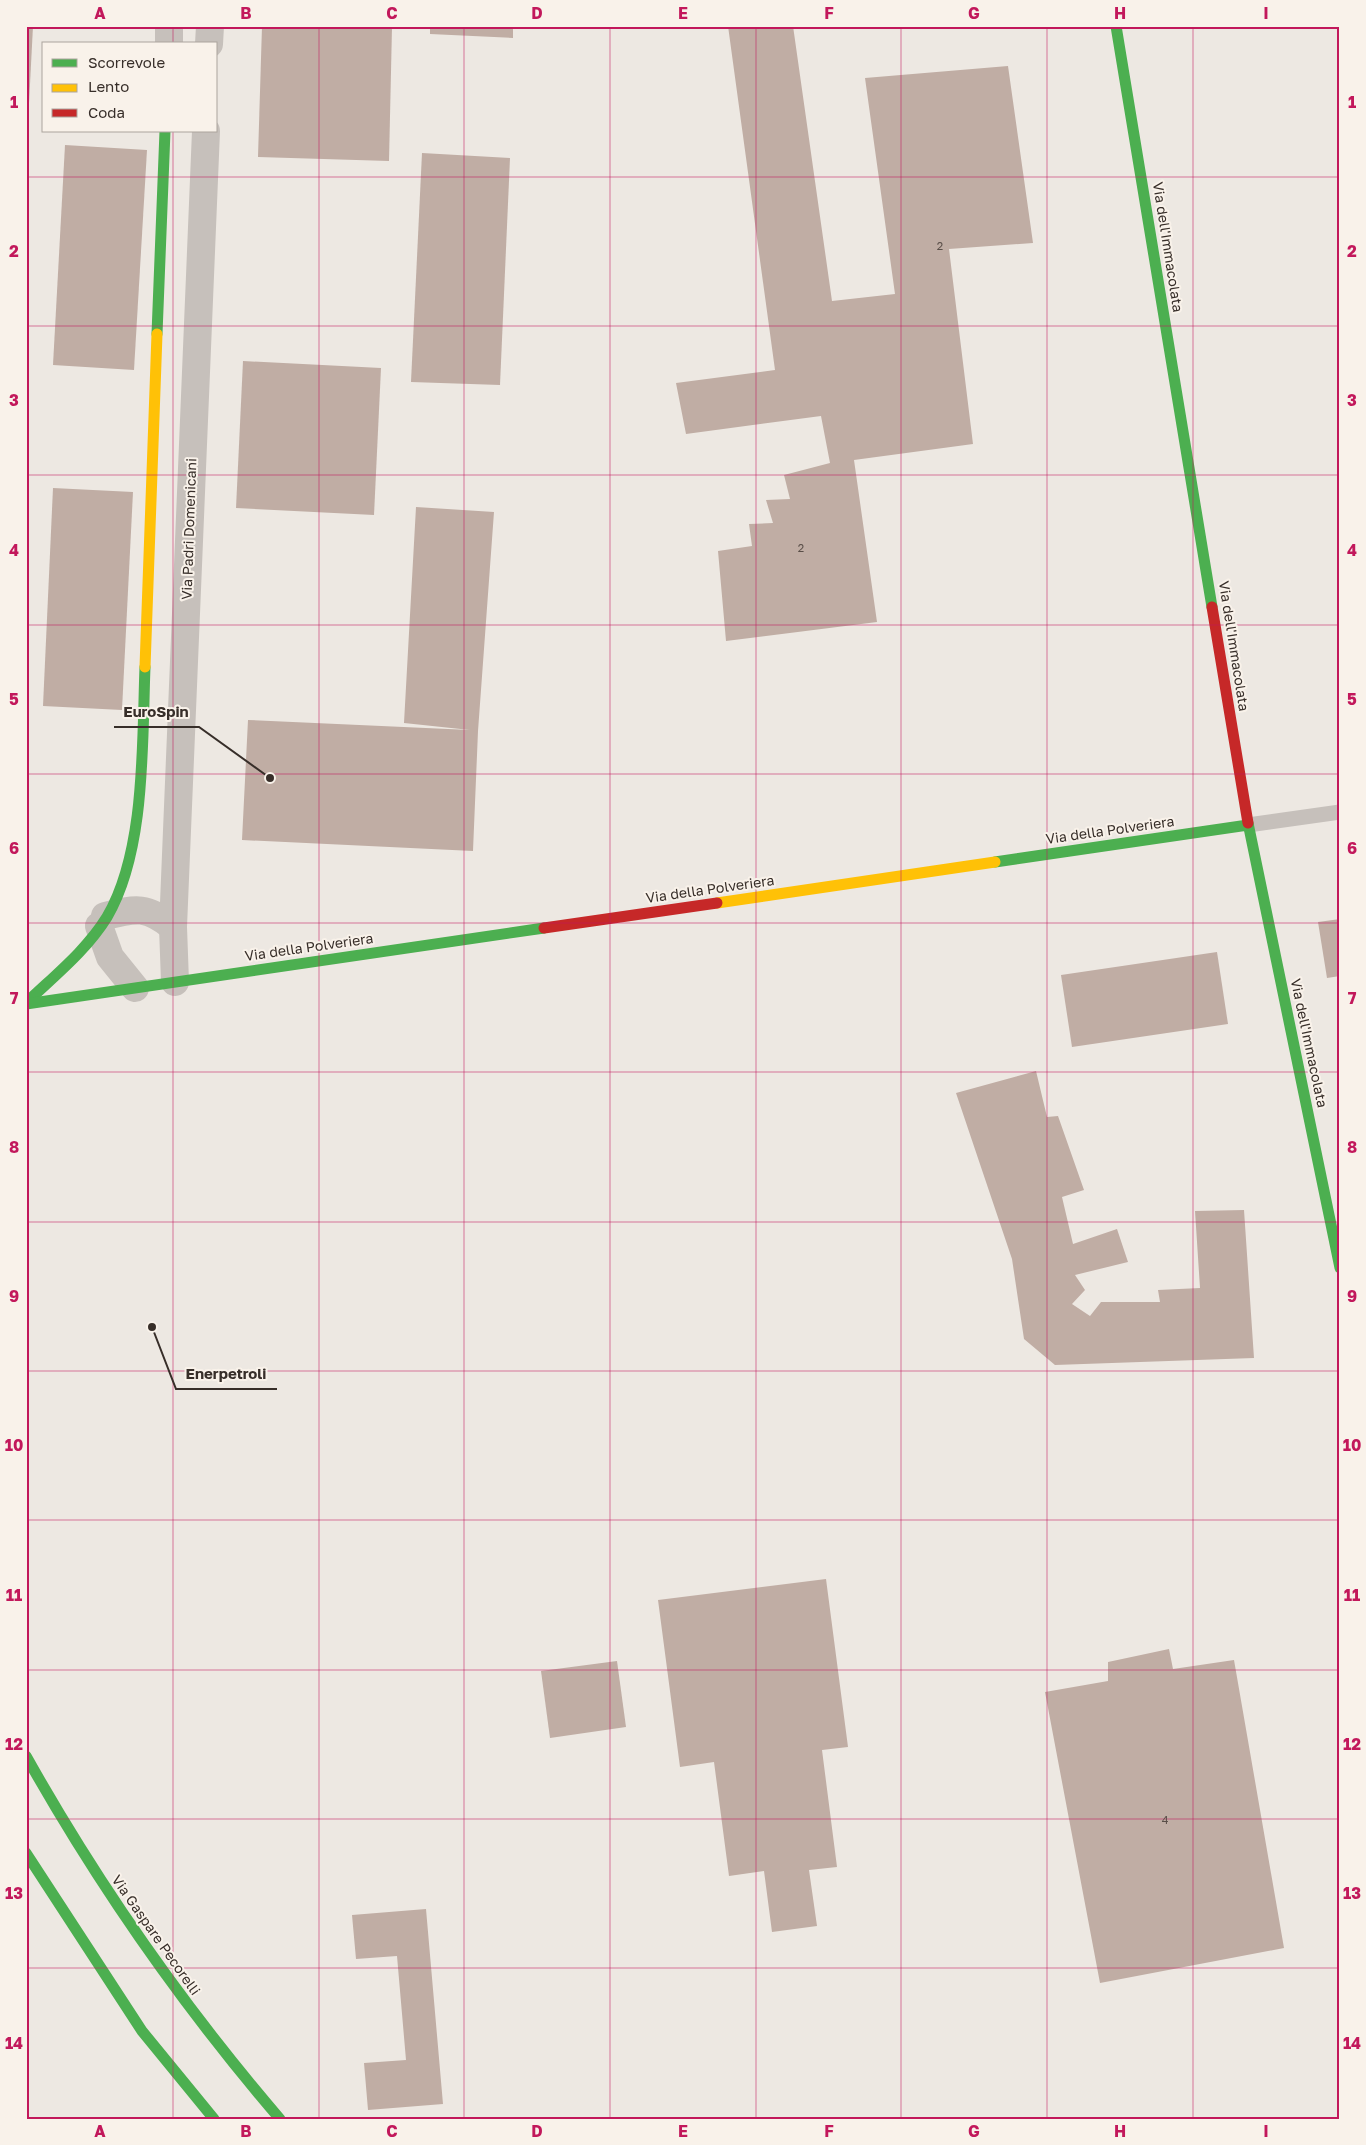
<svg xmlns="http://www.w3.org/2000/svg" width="1366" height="2145" font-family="'Golos Text',sans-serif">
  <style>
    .building { fill: #c0ada4 }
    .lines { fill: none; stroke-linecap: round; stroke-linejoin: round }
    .lane { stroke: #c6c0bb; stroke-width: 15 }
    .street { stroke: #c6c0bb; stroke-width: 28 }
    .fast { stroke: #4caf50; stroke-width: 11 }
    .slow { stroke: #ffc107; stroke-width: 11 }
    .jam { stroke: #c62828; stroke-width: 11 }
    .grid { fill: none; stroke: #c2185b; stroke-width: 1; stroke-opacity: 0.55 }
    .labels { text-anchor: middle; stroke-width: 4; stroke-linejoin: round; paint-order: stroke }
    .number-label { font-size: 11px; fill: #594e48 }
    .street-label { font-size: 14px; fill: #372e29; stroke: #f9f2ea }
    .leader { fill: none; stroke: #372e29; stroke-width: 2 }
    .callout-dot { fill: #372e29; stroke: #f9f2ea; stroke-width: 2 }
    .callout-label { font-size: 15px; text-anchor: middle; font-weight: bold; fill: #372e29; stroke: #f9f2ea; stroke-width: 4; stroke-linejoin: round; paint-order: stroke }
    .neatline { fill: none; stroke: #c2185b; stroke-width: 2 }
    .grid-label { font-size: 16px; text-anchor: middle; font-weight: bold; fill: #c2185b }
  </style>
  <rect width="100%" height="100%" fill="#ede8e2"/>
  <g class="building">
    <polygon points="26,26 33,26 28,123 26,123"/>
    <polygon points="262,26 392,27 389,161 258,157"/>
    <polygon points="430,26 513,26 513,38 430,34"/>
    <polygon points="728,26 793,26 832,301 895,294 865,78 1008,66 1033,243 949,249 973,444 854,460 877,622 726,641 718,551 752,546 749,524 773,523 766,500 790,499 784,475 830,463 821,416 686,434 676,383 775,370"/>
    <polygon points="65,145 147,150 134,370 53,365"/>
    <polygon points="422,153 510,158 500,385 411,382"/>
    <polygon points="243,361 381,368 374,515 236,508"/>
    <polygon points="53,488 133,492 122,710 43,706"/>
    <polygon points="416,507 494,512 478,731 473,851 242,840 248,720 470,730 404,723"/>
    <polygon points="1340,919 1340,976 1327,978 1318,922"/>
    <polygon points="1217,952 1228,1024 1072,1047 1061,975"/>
    <polygon points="1036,1071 1047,1117 1058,1116 1084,1190 1062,1197 1073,1244 1117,1229 1128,1262 1075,1275 1085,1290 1072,1304 1090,1316 1101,1302 1160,1302 1158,1290 1200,1288 1195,1211 1244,1210 1254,1358 1055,1365 1024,1339 1012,1259 956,1093"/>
    <polygon points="826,1579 848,1747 822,1750 837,1867 809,1870 817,1926 772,1932 764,1871 729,1876 714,1762 680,1767 658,1600"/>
    <polygon points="1169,1649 1173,1669 1234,1660 1284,1948 1100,1983 1045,1692 1108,1681 1108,1662"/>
    <polygon points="617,1661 626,1727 550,1738 541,1671"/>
    <polygon points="426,1909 443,2104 368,2110 364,2063 406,2060 397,1956 356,1959 352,1915"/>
  </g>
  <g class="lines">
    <polyline class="lane" points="1248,825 1340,812"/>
    <g class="street">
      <polyline points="169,44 169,26"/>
      <polyline points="209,44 210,26"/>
      <path d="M105 916C137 908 147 906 173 927"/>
      <polyline points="99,926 110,957 135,988"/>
      <polyline points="175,982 173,927 206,131"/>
    </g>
    <g class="fast">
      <polyline points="1116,26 1212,607"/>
      <polyline points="157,334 165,131"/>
      <polyline points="1248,823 1340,1268"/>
      <polyline points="995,862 1248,825"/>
      <path d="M26 1003C54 976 86 951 107 917 146 851 142 742 145 667"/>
      <polyline points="26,1004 544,928"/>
      <path d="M26 1756C99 1886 183 2006 280 2119"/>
      <polyline points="26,1853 142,2031 214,2119"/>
    </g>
    <g class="slow">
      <polyline points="145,667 157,334"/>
      <polyline points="717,903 995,862"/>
    </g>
    <g class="jam">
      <polyline points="1212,607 1248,823"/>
      <polyline points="544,928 717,903"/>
    </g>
  </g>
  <path class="grid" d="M173 26V44M319 26V2119M464 26V2119M610 26V2119M756 26V2119M901 26V2119M1047 26V2119M1193 26V2119M173 131V2119M26 177H1340M26 326H1340M26 475H1340M26 625H1340M26 774H1340M26 923H1340M26 1072H1340M26 1222H1340M26 1371H1340M26 1520H1340M26 1670H1340M26 1819H1340M26 1968H1340"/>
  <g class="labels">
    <g class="number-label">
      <text x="940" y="250">2</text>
      <text x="801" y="552">2</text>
      <text x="1165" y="1824">4</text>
    </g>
    <g class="street-label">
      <text transform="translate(1168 247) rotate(81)" y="5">Via dell'Immacolata</text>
      <text transform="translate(189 529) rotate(-88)" y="5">Via Padri Domenicani</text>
      <text transform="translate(1234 646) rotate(81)" y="5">Via dell'Immacolata</text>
      <text transform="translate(1110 830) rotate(-8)" y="5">Via della Polveriera</text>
      <text transform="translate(710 889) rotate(-8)" y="5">Via della Polveriera</text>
      <text transform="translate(309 947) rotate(-8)" y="5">Via della Polveriera</text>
      <text transform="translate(1309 1043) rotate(78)" y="5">Via dell'Immacolata</text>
      <text transform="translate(156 1935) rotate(55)" y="5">Via Gaspare Pecorelli</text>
    </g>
  </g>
  <path class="leader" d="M270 778L199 727H114M152 1327L176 1389H277"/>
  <g class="callout-dot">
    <circle cx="270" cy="778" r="5"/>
    <circle cx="152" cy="1327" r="5"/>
  </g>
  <g class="callout-label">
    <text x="156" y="717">EuroSpin</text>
    <text x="226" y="1379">Enerpetroli</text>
  </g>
  <rect width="1366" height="2145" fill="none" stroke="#f9f2ea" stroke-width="55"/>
  <rect x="42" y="42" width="175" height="90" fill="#f9f2ea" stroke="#aba49d"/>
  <rect x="52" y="59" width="25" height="8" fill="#4caf50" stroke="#aba49d"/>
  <text x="88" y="68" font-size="15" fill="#372e29">Scorrevole</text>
  <rect x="52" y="84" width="25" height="8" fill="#ffc107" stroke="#aba49d"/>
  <text x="88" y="92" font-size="15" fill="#372e29">Lento</text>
  <rect x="52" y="109" width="25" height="8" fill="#c62828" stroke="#aba49d"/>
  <text x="88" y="118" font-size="15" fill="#372e29">Coda</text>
  <rect x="28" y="28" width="1310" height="2090" class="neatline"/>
  <g class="grid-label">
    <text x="100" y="19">A</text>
    <text x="246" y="19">B</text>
    <text x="392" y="19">C</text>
    <text x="537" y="19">D</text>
    <text x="683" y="19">E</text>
    <text x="829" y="19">F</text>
    <text x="974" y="19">G</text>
    <text x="1120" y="19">H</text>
    <text x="1266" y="19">I</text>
    <text x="14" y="108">1</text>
    <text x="1352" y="108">1</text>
    <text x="14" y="257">2</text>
    <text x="1352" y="257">2</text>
    <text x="14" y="406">3</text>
    <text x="1352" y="406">3</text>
    <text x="14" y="556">4</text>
    <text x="1352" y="556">4</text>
    <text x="14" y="705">5</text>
    <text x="1352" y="705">5</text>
    <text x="14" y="854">6</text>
    <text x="1352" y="854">6</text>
    <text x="14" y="1004">7</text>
    <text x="1352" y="1004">7</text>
    <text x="14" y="1153">8</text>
    <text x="1352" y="1153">8</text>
    <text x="14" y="1302">9</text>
    <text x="1352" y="1302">9</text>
    <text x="14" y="1451">10</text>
    <text x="1352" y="1451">10</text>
    <text x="14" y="1601">11</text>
    <text x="1352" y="1601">11</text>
    <text x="14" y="1750">12</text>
    <text x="1352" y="1750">12</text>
    <text x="14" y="1899">13</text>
    <text x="1352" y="1899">13</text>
    <text x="14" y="2049">14</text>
    <text x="1352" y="2049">14</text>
    <text x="100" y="2137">A</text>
    <text x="246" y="2137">B</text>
    <text x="392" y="2137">C</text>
    <text x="537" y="2137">D</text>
    <text x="683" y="2137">E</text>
    <text x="829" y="2137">F</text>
    <text x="974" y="2137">G</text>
    <text x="1120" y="2137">H</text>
    <text x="1266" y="2137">I</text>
  </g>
</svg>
